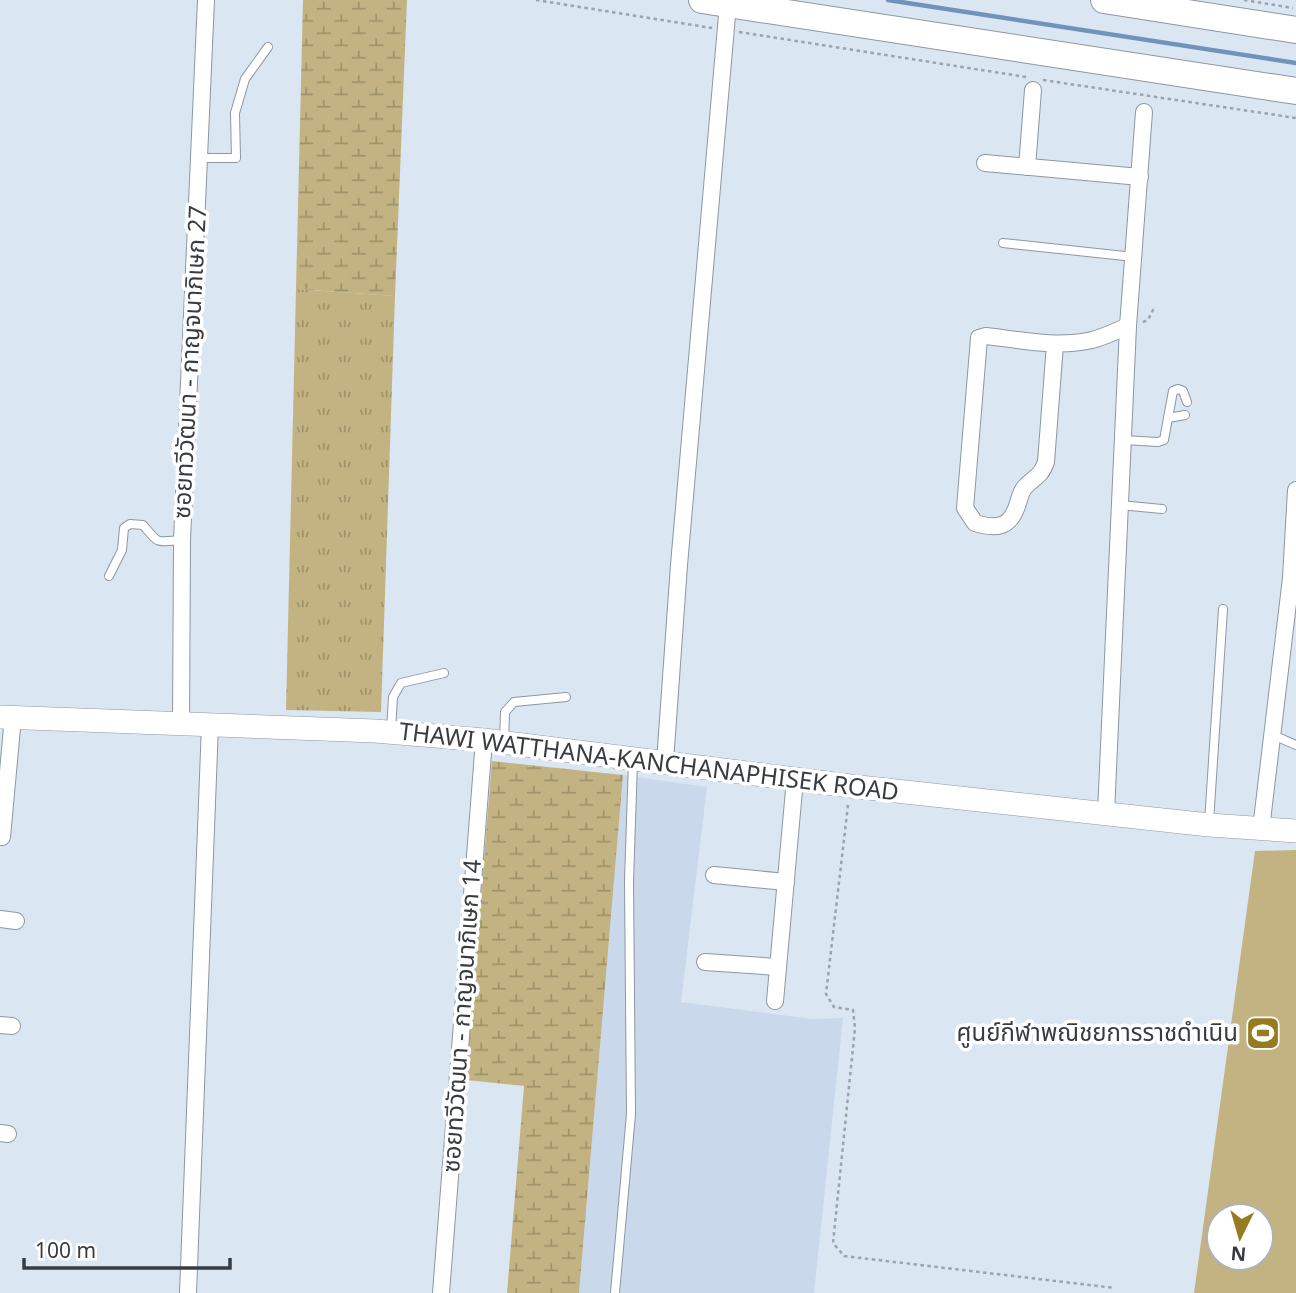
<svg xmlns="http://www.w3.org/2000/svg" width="1296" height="1293" font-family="'Noto Sans','Noto Sans Thai',sans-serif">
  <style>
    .built { fill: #c9d8ea }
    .grass { fill: url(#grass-tufts) }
    .wetland { fill: url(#wetland-marsh) }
    .park { fill: #c3b382; fill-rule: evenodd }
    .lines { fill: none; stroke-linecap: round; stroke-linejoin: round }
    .stream { stroke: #7193ba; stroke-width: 4.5 }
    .lane-casing { stroke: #8d97a2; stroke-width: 10 }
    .street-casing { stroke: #8d97a2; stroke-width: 18 }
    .secondary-casing { stroke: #8d97a2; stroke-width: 24 }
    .primary-casing { stroke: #8d97a2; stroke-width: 28 }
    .path { stroke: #9ba3ad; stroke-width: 2.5; stroke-dasharray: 3.5 3.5; stroke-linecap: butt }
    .lane { stroke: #fff; stroke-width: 8 }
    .street { stroke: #fff; stroke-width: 16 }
    .secondary { stroke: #fff; stroke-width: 23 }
    .primary { stroke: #fff; stroke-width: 26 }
    .labels { text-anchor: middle; stroke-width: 7; stroke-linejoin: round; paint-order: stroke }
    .street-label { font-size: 24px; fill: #383c41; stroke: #fff }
    .poi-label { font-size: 24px; fill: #383c41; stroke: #fff; text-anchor: end }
  </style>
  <defs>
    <pattern id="grass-tufts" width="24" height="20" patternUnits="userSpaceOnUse" patternTransform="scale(1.75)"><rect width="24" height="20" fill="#c3b382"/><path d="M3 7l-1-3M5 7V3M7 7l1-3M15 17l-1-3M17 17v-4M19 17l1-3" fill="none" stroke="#9f936c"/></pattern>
    <pattern id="wetland-marsh" width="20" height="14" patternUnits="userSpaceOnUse" patternTransform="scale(1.75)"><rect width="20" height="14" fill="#c3b382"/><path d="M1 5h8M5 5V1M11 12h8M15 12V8" fill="none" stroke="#9f936c"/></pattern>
  </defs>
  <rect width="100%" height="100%" fill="#dbe6f3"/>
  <polygon class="built" points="623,775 707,787 681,1002 812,1019 843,1018 814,1293 579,1293"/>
  <polygon class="grass" points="296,289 395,296 381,712 286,710"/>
  <g class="wetland">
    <polygon points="303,0 407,0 395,296 296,289"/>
    <polygon points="492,761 623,775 579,1293 507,1293 524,1086 466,1080"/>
  </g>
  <path class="park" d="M1296 850V1293H1194L1255 851ZM1219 1216H1261V1258H1219Z"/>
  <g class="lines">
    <polyline class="stream" points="888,0 1296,63"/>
    <g class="lane-casing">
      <g id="lane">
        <polyline points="199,158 236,158 235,113 245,79 268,47"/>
        <polyline points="1003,243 1134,257"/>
        <polyline points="1168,418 1185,415"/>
        <polyline points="1123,440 1158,442 1164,440 1173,391 1178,389 1183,391 1187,402"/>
        <polyline points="1120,505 1162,509"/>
        <path d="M109 576 122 550 124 528 130 524 143 525C160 545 155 542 182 540"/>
        <polyline points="391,731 393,697 401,683 444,673"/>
        <polyline points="1273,735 1296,745"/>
        <polyline points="504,742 505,712 514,702 566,697"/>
        <polyline points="1209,822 1223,609"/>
        <polyline points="615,1293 631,1114 629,881 633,761"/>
      </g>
    </g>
    <g class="street-casing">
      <g id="street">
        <polyline points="985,163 1140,177"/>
        <polyline points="1027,167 1033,90"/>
        <path d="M1055 344 1046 462C1040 478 1035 476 1025 487 1021 491 1020 497 1018 503 1011 527 998 530 975 523L965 508 979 338 986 336C1021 340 1057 348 1092 340 1104 337 1116 331 1128 326"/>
        <polyline points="181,724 182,540 206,0"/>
        <polyline points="665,762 679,565 728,4"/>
        <polyline points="1106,813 1128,326 1144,112"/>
        <polyline points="1261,829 1291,578 1296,490"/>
        <polyline points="2,837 13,717"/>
        <polyline points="714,875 786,882"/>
        <polyline points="0,919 16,921"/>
        <polyline points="705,962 778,967"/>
        <polyline points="775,1001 795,779"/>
        <polyline points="0,1025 12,1026"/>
        <polyline points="0,1133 8,1134"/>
        <polyline points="188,1293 210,725"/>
        <polyline points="441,1293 484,740"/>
      </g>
    </g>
    <g class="secondary-casing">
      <polyline id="secondary" points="0,717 375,731 484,740 850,786 1209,825 1296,831"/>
    </g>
    <g class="primary-casing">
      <g id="primary">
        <polyline points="702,0 1296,91"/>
        <polyline points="1104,0 1296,30"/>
      </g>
    </g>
    <g class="path">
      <polyline points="536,0 712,28"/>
      <polyline points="1244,0 1293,8"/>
      <polyline points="739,32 1026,77"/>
      <polyline points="1043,80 1296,118"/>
      <polyline points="1143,322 1148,320 1155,306"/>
      <polyline points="848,805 826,994 834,1007 853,1010 855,1028 833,1243 844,1256 1115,1288"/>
    </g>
    <use href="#lane" class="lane"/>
    <use href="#street" class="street"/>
    <use href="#secondary" class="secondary"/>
    <use href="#primary" class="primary"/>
  </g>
  <defs>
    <g id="stadium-square" transform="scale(1.75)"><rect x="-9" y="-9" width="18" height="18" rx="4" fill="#957c23" stroke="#fff"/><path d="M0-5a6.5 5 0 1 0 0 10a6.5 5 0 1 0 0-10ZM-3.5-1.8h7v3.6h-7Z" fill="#fff"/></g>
  </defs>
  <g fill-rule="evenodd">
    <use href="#stadium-square" x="1263" y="1033"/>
  </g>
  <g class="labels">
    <g class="street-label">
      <text transform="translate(190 362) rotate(-87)" y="8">ซอยทวีวัฒนา - กาญจนาภิเษก 27</text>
      <text transform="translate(649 762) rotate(7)" y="8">THAWI WATTHANA-KANCHANAPHISEK ROAD</text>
      <text transform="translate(462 1016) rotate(-86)" y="8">ซอยทวีวัฒนา - กาญจนาภิเษก 14</text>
    </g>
    <g class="poi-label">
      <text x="1238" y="1041">ศูนย์กีฬาพณิชยการราชดำเนิน</text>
    </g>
  </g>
  <g transform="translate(1240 1237) rotate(185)"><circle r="33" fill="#ffffff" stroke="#afb1b3" stroke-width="2"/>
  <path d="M0-5L12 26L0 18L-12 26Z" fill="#957c23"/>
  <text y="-10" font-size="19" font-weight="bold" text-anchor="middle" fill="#383c41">N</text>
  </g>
  <path d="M24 1258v10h206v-10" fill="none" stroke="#383c41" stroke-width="3.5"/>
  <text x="35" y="1258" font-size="21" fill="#383c41" stroke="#ffffff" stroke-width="5" paint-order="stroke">100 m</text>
</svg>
